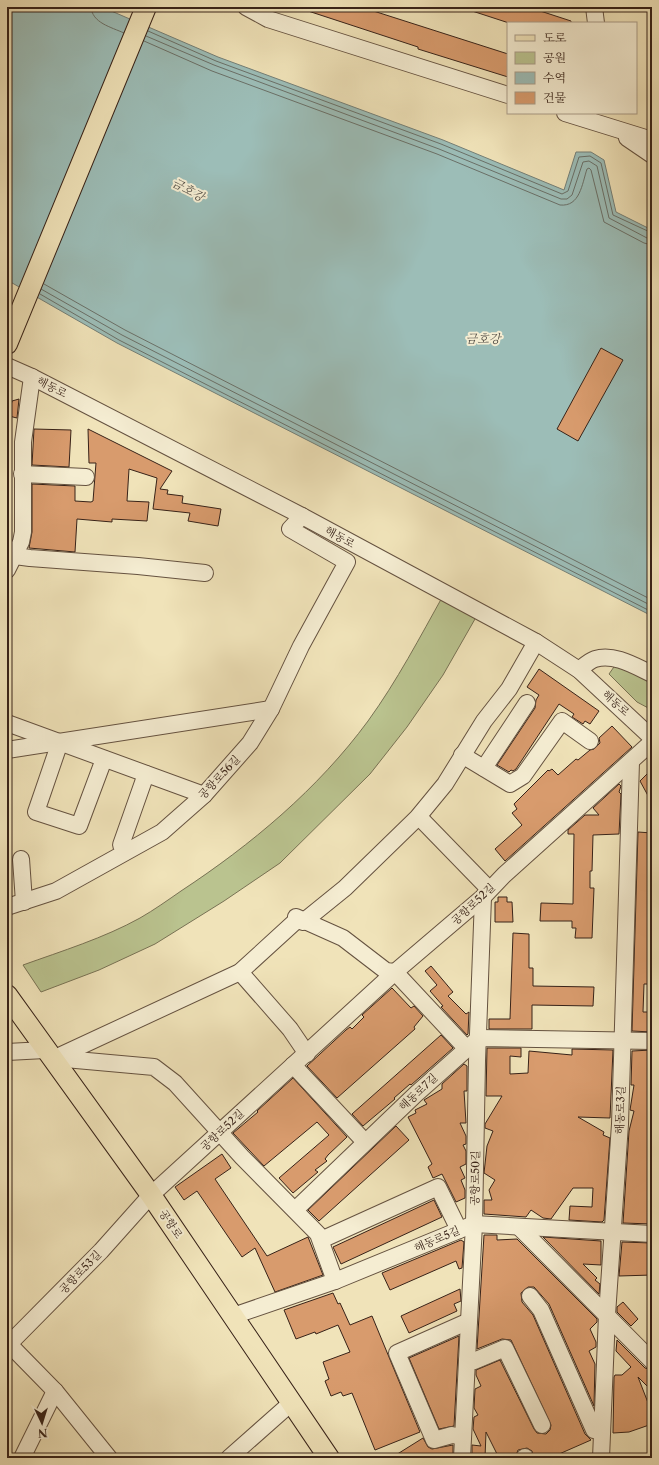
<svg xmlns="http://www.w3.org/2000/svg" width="659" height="1465" font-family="'Libre Caslon Text','Noto Serif KR',serif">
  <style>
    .green { fill: #bac38f; stroke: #787254 }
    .water { fill: #9cbdb7; stroke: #747f77 }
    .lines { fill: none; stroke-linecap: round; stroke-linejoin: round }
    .shore { stroke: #6a7068; stroke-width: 1 }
    .building { fill: #d89b6d; stroke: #372218 }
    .minor-casing { stroke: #655240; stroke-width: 18 }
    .major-casing { stroke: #372218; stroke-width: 22 }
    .minor { stroke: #f5edd2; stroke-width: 16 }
    .major { stroke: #f0e3b9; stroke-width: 20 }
    .labels { text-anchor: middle; stroke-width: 4; stroke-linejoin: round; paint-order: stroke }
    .street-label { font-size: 11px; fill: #372218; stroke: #f5edd2 }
    .water-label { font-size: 12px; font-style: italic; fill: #555048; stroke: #f5edd2 }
  </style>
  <rect width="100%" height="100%" fill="#f0e3b9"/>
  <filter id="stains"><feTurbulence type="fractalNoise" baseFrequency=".005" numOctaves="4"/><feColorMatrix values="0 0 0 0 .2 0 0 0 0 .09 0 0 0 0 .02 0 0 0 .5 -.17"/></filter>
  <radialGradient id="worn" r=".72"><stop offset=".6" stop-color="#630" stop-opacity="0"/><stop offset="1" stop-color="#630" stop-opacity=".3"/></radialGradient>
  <g class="green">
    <path d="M444 594 479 612 443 675 407 727 370 774 280 863 224 901 155 944 99 970 41 992 23 965C62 951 104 938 140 918 154 910 168 900 181 891 251 845 318 789 368 721 397 681 420 637 444 594Z"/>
    <polygon points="616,664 652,679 652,710 637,702 609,674"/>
  </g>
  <polygon class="water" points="7,7 102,7 218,57 443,140 564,190 576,152 591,152 604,160 616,212 652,230 652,616 117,343 7,280"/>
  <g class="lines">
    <g class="shore">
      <path d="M91 7C92 23 111 27 124 33"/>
      <polyline points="148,31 216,61 441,144 562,194 568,191 579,157 590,156 601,163 613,215 652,233"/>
      <polyline points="146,36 214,65 439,149 561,199 567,199 572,195 583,162 589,161 597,166 609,218 647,238 652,239"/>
      <path d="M144 41 212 71 437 154 560 205C580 207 582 184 587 169L589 168 591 170 604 222 644 243 652 245"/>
      <polyline points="44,284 125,330 652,600"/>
      <polyline points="41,289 122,335 652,606"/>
      <polyline points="40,294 119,340 652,612"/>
    </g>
  </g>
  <g class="building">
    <polygon points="302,7 361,7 508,54 508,77 418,49 418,47 302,9"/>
    <polygon points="466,7 528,7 571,21 571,23 509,23 466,9"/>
    <polygon points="601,348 623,360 578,441 557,429"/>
    <polygon points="19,399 17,418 9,416 12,401"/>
    <polygon points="34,429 71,430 69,467 32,465"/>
    <polygon points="88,429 172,471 160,489 168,490 167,494 183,496 182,503 221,509 218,526 188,521 190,513 153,509 157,478 129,469 127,501 149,502 147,521 112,519 112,522 77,519 75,552 29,548 32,532 32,484 75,486 75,501 91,502 93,501 96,463 89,463"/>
    <polygon points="539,669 599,711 590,724 585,721 583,724 572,717 574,714 559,704 516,769 513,771 511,770 509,772 497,765 535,708 536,700 539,695 527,687"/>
    <polygon points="612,726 632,747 505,861 495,849 522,825 512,813 517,809 514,804 548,770 549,771 552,769 558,775 576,759 578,760 590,750 594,749 600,743 599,738"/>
    <polygon points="652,769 652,803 640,781"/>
    <polygon points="619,784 621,786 619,792 621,794 619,834 593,835 592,871 590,871 590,888 594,888 592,938 575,938 576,928 572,928 572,921 540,921 541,903 573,904 574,834 568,834 568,830 585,815 599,815 593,808"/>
    <polygon points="638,832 652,833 652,966 649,984 644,984 643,1012 652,1012 652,1032 632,1031"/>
    <polygon points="498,897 507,897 507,902 512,902 513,922 495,922 495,902 498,902"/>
    <polygon points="513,933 529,934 529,968 533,968 533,986 594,987 593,1006 532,1005 532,1029 489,1029 489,1019 510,1019"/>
    <polygon points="431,966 453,992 448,996 466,1014 469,1012 468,1034 467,1035 441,1007 443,1006 430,991 437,985 425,971"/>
    <polygon points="392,988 411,1008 414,1006 423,1016 414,1027 415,1029 337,1098 307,1066 346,1030 350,1027 352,1029 364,1017 362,1015"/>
    <polygon points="441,1035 453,1048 411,1085 410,1084 394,1098 395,1099 363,1126 352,1114"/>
    <polygon points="487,1048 521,1048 521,1057 510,1056 510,1074 528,1073 529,1051 572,1055 572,1049 613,1050 610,1118 578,1117 604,1132 603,1135 610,1138 604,1220 602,1222 569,1220 570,1206 592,1207 593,1188 573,1188 551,1219 543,1218 531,1210 526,1217 484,1214 484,1200 492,1200 489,1190 495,1180 484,1173 487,1146 493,1131 485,1128 485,1124 502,1096 486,1096"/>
    <polygon points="652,1050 652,1224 623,1223 629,1131 634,1111 630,1110 634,1085 631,1085 632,1051"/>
    <polygon points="464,1064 467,1066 467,1091 464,1091 466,1123 460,1123 466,1136 466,1144 463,1145 466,1151 466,1164 460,1167 465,1178 461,1180 465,1190 465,1198 456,1202 442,1174 433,1178 428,1167 432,1164 408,1117 416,1113 415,1110 427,1104 424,1100 442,1089 442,1084"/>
    <polygon points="293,1078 347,1137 328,1155 325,1159 327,1161 315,1170 318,1172 293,1193 279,1178 329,1135 317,1122 264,1166 233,1133 258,1112 257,1111"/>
    <polygon points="396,1126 409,1140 319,1221 308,1210"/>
    <polygon points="222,1154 231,1168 215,1179 267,1256 308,1237 323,1275 275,1292 255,1248 242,1257 197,1191 184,1200 175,1187"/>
    <polygon points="434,1200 442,1217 341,1264 333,1247"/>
    <polygon points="484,1235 497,1235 497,1240 517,1239 597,1319 597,1322 590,1329 596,1342 596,1347 589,1351 595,1364 594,1406 549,1304 534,1287 528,1287 521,1293 522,1302 533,1315 585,1434 591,1440 550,1458 534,1458 532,1451 527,1448 518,1450 515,1458 499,1458 486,1432 485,1458 472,1458 472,1445 481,1446 473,1429 474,1417 478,1415 474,1408 475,1389 481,1386 476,1375 476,1370 500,1360 534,1429 537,1433 546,1434 550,1430 551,1425 511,1340 502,1339 477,1349"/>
    <polygon points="543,1237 601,1241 601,1265 583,1264 597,1278 595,1280 600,1284 599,1294"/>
    <polygon points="461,1240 464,1242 462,1268 459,1269 456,1261 390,1290 382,1273"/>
    <polygon points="622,1242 652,1243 652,1275 619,1276"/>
    <polygon points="460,1289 461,1301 454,1304 457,1311 409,1333 401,1316"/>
    <polygon points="333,1293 338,1304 340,1303 350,1325 372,1316 420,1432 375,1450 352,1393 343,1396 341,1392 331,1396 325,1381 329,1379 323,1362 350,1352 338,1325 316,1334 315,1332 296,1339 284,1310"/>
    <polygon points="623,1302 638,1319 631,1326 617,1312 617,1307"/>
    <polygon points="459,1336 454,1426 439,1429 409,1358"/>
    <polygon points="617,1340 645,1368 652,1370 652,1391 638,1377 652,1413 652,1424 629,1432 613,1433 614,1377 615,1375 622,1375 631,1367 616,1351"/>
    <polygon points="423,1438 428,1447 432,1449 453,1445 453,1456 448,1458 391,1458"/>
  </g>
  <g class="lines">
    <g class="minor-casing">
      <g id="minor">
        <polyline points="246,7 268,19 508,95"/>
        <polyline points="594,7 596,23"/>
        <polyline points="565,113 652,140"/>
        <polyline points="627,138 652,155"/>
        <polyline points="7,366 32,377 302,516 536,642 579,670 652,738"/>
        <polyline points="22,474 86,477"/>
        <polyline points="15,556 30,558 138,566 205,573"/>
        <polyline points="7,570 21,542 23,532 23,442 32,377"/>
        <path d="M579 670C584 666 589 661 595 659 614 653 635 666 652 674"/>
        <polyline points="7,723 204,795"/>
        <polyline points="60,742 36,812 79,826 104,759"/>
        <polyline points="7,750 271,709"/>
        <polyline points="462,755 510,784 523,776 562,721 590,741"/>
        <polyline points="484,768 527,703"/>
        <polyline points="419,817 489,889"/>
        <polyline points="121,845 146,774"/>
        <polyline points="21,859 24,902"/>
        <polyline points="7,907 56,891 162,832 204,795 250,743 271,709 301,646 347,562 290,529 302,516"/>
        <polyline points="296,917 343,938 386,971 395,972 466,1048"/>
        <polyline points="303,922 345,888 417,818 445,784 484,721 509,689 536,642"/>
        <polyline points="240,972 290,1029 307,1054"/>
        <polyline points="7,1052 45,1050"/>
        <polyline points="54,1058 154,1067 175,1083 242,1157 318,1234 335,1281"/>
        <polyline points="55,1058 240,972 298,919"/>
        <polyline points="293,1065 365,1142"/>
        <polyline points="295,1210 416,1094 479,1038 652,1041"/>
        <polyline points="519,1227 652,1361"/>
        <polyline points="321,1240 438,1187 459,1230"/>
        <polyline points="530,1296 541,1310 594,1430 602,1431"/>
        <polyline points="233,1316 335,1281 474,1224 652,1234"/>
        <polyline points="7,1342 55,1391 109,1458"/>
        <polyline points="7,1346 101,1251 151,1195 395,972 483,897 504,875 652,742"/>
        <polyline points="467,1361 474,1361 505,1348 542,1425"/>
        <polyline points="463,1437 452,1435 434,1440 397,1353 469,1321"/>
        <polyline points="22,1458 55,1391"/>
        <polyline points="229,1458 290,1404"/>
        <polyline points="462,1458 474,1224 477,1061 483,897"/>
        <polyline points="524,1458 525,1457"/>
        <polyline points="601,1458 607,1315 620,1124 631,762"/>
      </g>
    </g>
    <g class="major-casing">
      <g id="major">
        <polyline points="7,344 146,7"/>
        <polyline points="7,995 151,1195 329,1458"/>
      </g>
    </g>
    <use href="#minor" class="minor"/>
    <use href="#major" class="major"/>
  </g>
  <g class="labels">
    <g class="street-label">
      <text transform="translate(52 387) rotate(27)" y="4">해동로</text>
      <text transform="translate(340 537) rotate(29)" y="4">해동로</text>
      <text transform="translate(616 703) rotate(42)" y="4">해동로</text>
      <text transform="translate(219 777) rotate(-47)" y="4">공항로56길</text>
      <text transform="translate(473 904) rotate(-43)" y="4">공항로52길</text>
      <text transform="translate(418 1092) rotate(-43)" y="4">해동로7길</text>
      <text transform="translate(620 1110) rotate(-88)" y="4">해동로3길</text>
      <text transform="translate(222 1130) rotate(-43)" y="4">공항로52길</text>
      <text transform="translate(475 1178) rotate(-89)" y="4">공항로50길</text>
      <text transform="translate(171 1224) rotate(56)" y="4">공항로</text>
      <text transform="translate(437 1239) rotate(-23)" y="4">해동로5길</text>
      <text transform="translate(80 1272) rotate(-46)" y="4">공항로53길</text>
    </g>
    <g class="water-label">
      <text transform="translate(188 190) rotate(28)" y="4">금호강</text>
      <text x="483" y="343">금호강</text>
    </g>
  </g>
  <rect width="659" height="1465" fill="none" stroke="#f0e3b9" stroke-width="24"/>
  <rect x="8" y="8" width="643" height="1449" fill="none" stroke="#372218" stroke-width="2"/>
  <rect x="12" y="12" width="635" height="1441" fill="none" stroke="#372218"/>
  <rect x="507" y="22" width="130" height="92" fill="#f5edd2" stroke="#a99c88"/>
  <rect x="515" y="35" width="20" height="6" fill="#f0e3b9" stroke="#a99c88"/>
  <text x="543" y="42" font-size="12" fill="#372218">도로</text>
  <rect x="515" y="52" width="20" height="12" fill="#bac38f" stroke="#a99c88"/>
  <text x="543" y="62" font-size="12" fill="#372218">공원</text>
  <rect x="515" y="72" width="20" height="12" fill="#9cbdb7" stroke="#a99c88"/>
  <text x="543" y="82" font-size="12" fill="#372218">수역</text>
  <rect x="515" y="92" width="20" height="12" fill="#d89b6d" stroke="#a99c88"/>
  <text x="543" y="102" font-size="12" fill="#372218">건물</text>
  <g transform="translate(42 1423) rotate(176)" stroke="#f5edd2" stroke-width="3" paint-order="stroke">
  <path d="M0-3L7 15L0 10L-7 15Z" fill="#372218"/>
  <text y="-6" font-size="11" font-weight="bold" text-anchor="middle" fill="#372218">N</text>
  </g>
  <rect width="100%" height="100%" filter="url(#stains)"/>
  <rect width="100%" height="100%" fill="url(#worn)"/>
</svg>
